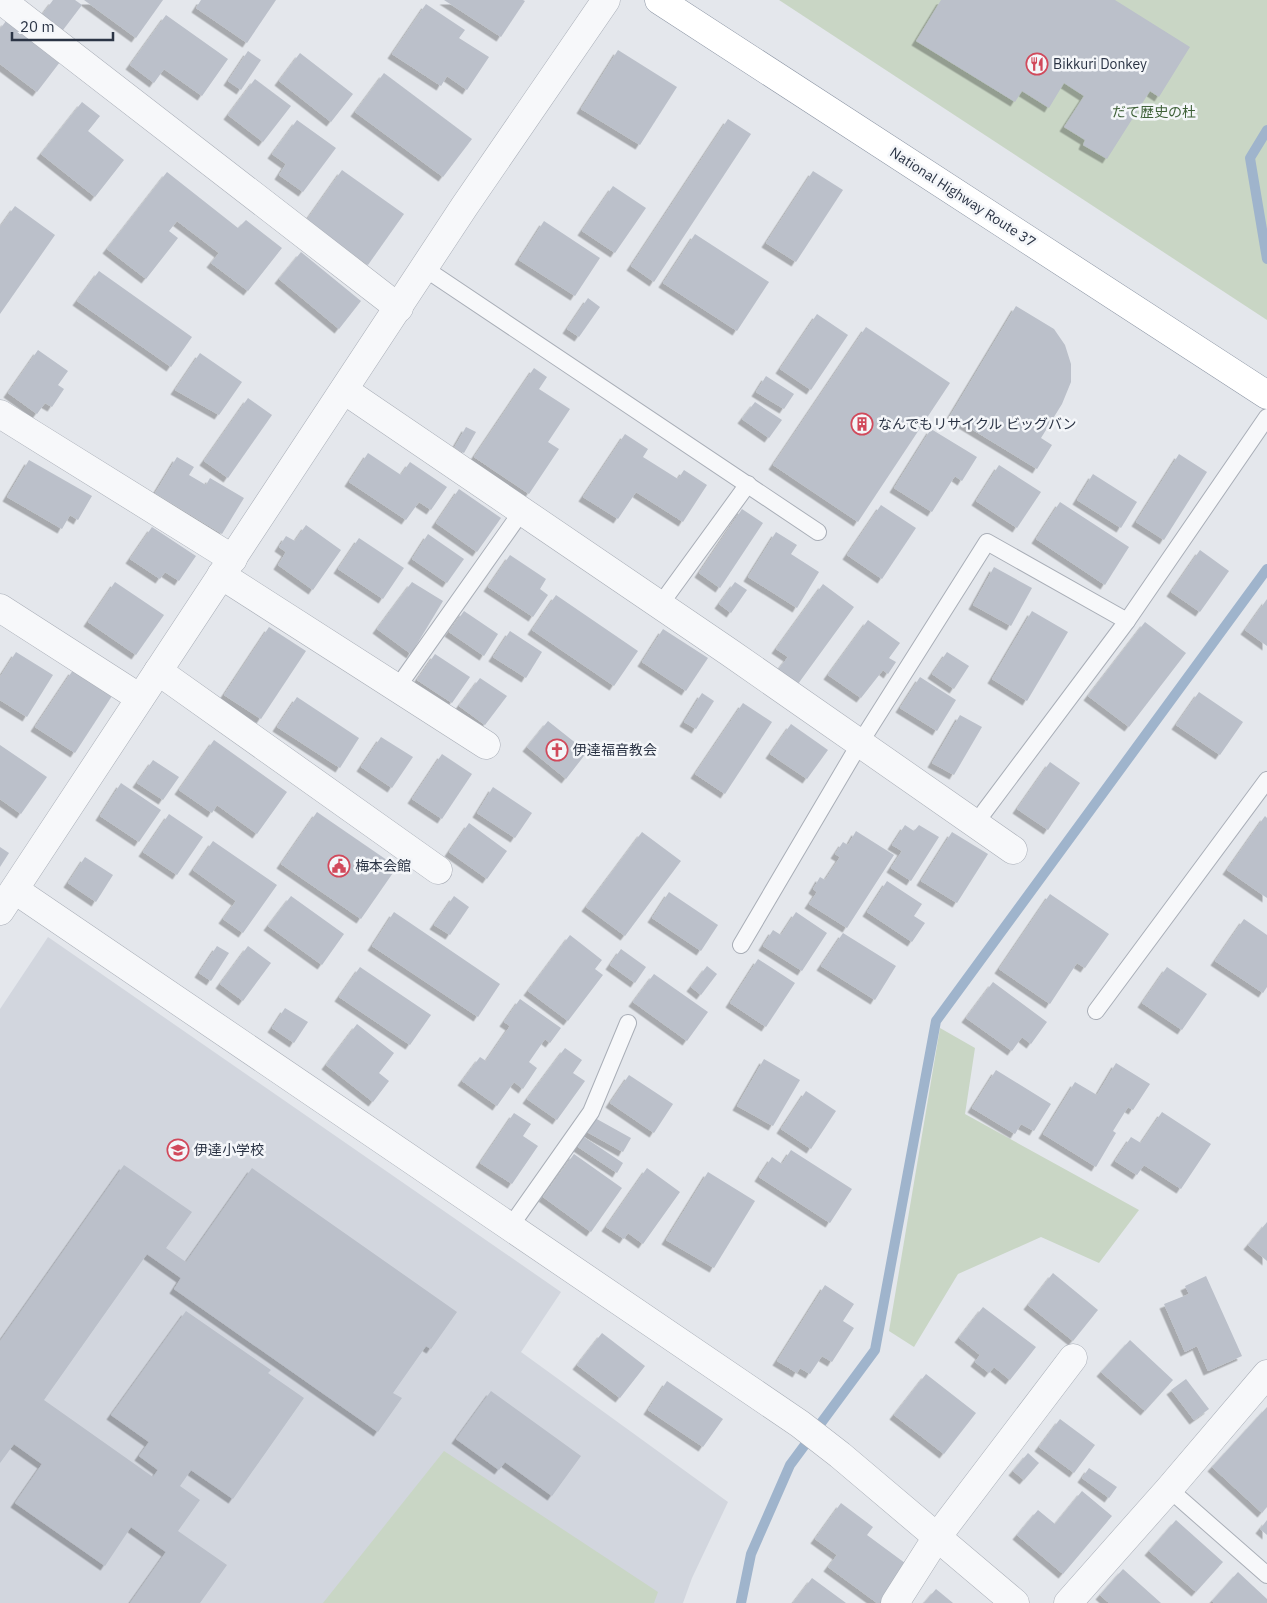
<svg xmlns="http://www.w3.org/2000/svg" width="1267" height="1603" font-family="'IBM Plex Sans','Noto Sans JP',sans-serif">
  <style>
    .built { fill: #d2d6de }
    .green { fill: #c9d6c5 }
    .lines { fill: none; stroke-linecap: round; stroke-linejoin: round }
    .stream { stroke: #9fb4cc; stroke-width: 10 }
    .building { fill: #bbc0ca; filter: url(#shadow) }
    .service-casing { stroke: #a9aeb7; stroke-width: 18 }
    .minor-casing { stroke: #a9aeb7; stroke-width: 29 }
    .trunk-casing { stroke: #8b94a3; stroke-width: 29 }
    .service { stroke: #f7f8fa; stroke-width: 16 }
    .minor { stroke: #f7f8fa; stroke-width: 28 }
    .trunk { stroke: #fff; stroke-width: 28 }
    .labels { text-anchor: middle; stroke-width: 5; stroke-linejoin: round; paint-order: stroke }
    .poi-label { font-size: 14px; fill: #2b3445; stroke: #f4f6f9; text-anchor: start }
    .park-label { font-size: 14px; fill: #3f6138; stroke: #f4f6f9 }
    .street-label { font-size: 14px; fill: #2b3445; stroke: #f4f6f9 }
  </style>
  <defs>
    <filter id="shadow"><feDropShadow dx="-4.5" dy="4.5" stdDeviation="0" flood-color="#0004"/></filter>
  </defs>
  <rect width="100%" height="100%" fill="#e4e7ec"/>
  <polygon class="built" points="48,937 561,1292 521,1352 728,1502 692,1578 683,1603 0,1603 0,1009"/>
  <g class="green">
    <polygon points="779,0 1267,0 1267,320"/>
    <polygon points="940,1028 975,1048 965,1114 1139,1210 1099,1263 1041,1237 958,1274 914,1347 889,1331"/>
    <polygon points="444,1451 658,1592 654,1603 323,1603"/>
  </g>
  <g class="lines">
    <g class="stream">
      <polyline points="1267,130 1250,158 1267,259"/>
      <polyline points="741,1603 751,1554 790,1465 875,1350 936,1021 1267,569"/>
    </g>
  </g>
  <g class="building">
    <polygon points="53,0 75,0 82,5 63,30 42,15"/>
    <polygon points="84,0 163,0 136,38"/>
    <polygon points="201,0 276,0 247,43 196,8"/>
    <polygon points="444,0 523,0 525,1 501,37"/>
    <polygon points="941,0 1115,0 1190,47 1159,97 1150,91 1107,159 1083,145 1085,140 1064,127 1084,96 1064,83 1049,108 1022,91 1015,102 916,41"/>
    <polygon points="426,4 465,30 459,38 489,57 467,90 447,76 441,86 392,54"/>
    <polygon points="166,15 228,59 202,96 164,69 154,83 130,65"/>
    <polygon points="6,21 60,62 37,92 0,64 0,29"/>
    <polygon points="618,50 677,87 640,145 581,109"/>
    <polygon points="248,51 261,60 241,90 228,81"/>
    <polygon points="300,53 353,94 331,122 279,81"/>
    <polygon points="384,73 472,139 443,177 355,112"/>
    <polygon points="255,79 291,106 263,142 228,115"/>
    <polygon points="82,102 100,116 88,131 124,160 95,197 41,154"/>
    <polygon points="728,119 751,134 654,282 631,266"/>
    <polygon points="297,120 336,148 303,192 279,175 286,164 272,154"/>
    <polygon points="342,170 404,214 368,265 306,221"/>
    <polygon points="813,171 843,190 796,262 766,243"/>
    <polygon points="167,172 238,228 246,220 282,248 248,291 211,263 219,253 177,221 169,231 178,238 146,279 107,249"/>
    <polygon points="613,186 646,208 615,253 582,231"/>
    <polygon points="15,206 55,235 0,314 0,227"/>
    <polygon points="544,221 600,258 575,296 519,260"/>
    <polygon points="695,234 769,282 737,331 663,283"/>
    <polygon points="301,252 361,301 339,329 279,279"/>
    <polygon points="99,271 192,337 171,367 77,301"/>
    <polygon points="588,298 600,307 579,337 567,329"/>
    <polygon points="1016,306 1054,329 1065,345 1071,364 1071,382 1062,404 1041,438 1052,445 1037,469 950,416"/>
    <polygon points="817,314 848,335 811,390 780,369"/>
    <polygon points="866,327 950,383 858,522 773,465"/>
    <polygon points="38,350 68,371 58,385 64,389 52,407 45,403 37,414 8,393"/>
    <polygon points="200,353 242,382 219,415 175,390"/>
    <polygon points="534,368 547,377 539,389 570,409 548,442 559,449 529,494 474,457"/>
    <polygon points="766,376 794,394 784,409 756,392"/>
    <polygon points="248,398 272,415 228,478 204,461"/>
    <polygon points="755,402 782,420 769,438 742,419"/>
    <polygon points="466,427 476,432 464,453 454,448"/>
    <polygon points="931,429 977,457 962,481 955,476 932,512 894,488"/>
    <polygon points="625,434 648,449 643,457 678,479 684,470 707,485 683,522 636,492 618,519 583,497"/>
    <polygon points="368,453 401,475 410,462 447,487 431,510 419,502 406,520 349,482"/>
    <polygon points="1179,454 1207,472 1164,540 1136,522"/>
    <polygon points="177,457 194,467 189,475 206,485 210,478 244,498 222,534 155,493"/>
    <polygon points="29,460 92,496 78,520 70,515 62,529 7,497"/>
    <polygon points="999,465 1041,492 1017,528 976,501"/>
    <polygon points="1093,474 1137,502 1121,528 1077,500"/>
    <polygon points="459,489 501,518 477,552 436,523"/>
    <polygon points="1060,502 1129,547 1105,585 1036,539"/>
    <polygon points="881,505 916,528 882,579 847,555"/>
    <polygon points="742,509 763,523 720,588 699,573"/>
    <polygon points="306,525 341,550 313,590 278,565 286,552 279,547 286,536 295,541"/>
    <polygon points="152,527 196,556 179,581 165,572 160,579 130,559"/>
    <polygon points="776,532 797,545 791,554 819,572 797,608 748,577"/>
    <polygon points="428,534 464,559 447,583 412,559"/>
    <polygon points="359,538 404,568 383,599 338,569"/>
    <polygon points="1200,550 1229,571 1200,612 1171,592"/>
    <polygon points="510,555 546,579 540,589 548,595 533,617 488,587"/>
    <polygon points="994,567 1032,588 1011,626 973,605"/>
    <polygon points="115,582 164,615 136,655 88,622"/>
    <polygon points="412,582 443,601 411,654 377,629"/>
    <polygon points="735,582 747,590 731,613 719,604"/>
    <polygon points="823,584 854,607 798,684 778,670 788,657 776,649"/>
    <polygon points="556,595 638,651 614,686 532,630"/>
    <polygon points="1267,599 1267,646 1245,630"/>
    <polygon points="464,611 498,634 484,656 449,632"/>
    <polygon points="1032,611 1068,632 1027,701 992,679"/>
    <polygon points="868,620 900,643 889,658 896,662 888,674 883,670 861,698 828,675"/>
    <polygon points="1145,622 1186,653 1129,727 1088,696"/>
    <polygon points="269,627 306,651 261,719 224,695"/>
    <polygon points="663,629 708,658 686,691 642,662"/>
    <polygon points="510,631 542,652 526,678 493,657"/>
    <polygon points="16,652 53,675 27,717 0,700 0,677"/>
    <polygon points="947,652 969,666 954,689 932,674"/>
    <polygon points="435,654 470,677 452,703 417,680"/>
    <polygon points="73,670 112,696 75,753 35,727"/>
    <polygon points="920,677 956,700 937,731 900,708"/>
    <polygon points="480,678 507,696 485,725 459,706"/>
    <polygon points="1199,692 1243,722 1220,755 1176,725"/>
    <polygon points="702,693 714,701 696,729 684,722"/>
    <polygon points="297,697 359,738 340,768 277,727"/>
    <polygon points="743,703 772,722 725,794 695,774"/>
    <polygon points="960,715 982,727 954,775 932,763"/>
    <polygon points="548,721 587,752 566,779 527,747"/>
    <polygon points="791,724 828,750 807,779 770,754"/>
    <polygon points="381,737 413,757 392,788 361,767"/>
    <polygon points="214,740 287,792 257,834 217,805 212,813 179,790"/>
    <polygon points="0,745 47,777 21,814 0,799"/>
    <polygon points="442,754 472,774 442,819 412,799"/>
    <polygon points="153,760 179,777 163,800 137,783"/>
    <polygon points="1050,762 1080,783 1048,830 1017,809"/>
    <polygon points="121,783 161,810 139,842 100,816"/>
    <polygon points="493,787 532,813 515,838 477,813"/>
    <polygon points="317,812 397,867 361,919 281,864"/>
    <polygon points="169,814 203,837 177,875 143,852"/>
    <polygon points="1265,816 1267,818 1267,898 1227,870"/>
    <polygon points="469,823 507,851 487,879 449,852"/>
    <polygon points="905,825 914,831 919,825 939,837 911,881 891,868 902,851 892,845"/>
    <polygon points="856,831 894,855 847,928 809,904 817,892 813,889 820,877 825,880 840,857 835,854 843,842 848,845"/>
    <polygon points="642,832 681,861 625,936 586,907"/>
    <polygon points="952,832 988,854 957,903 921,881"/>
    <polygon points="213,841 277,885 243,933 223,919 236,901 193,870"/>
    <polygon points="0,847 9,853 0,867"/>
    <polygon points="85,857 113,875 96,902 68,883"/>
    <polygon points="887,881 922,904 914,916 925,923 912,942 867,912"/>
    <polygon points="669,892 718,925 701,951 652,918"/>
    <polygon points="1050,894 1109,934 1085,968 1077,963 1050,1004 999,969"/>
    <polygon points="291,896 344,934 322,965 268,926"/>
    <polygon points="454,896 469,907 450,935 434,925"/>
    <polygon points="394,912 500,984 478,1017 372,946"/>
    <polygon points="796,912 827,933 802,971 763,946 773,930 781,935"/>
    <polygon points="1244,919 1267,935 1267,987 1263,993 1215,961"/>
    <polygon points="843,933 896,966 875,1000 821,966"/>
    <polygon points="570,935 602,960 595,969 603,975 568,1021 528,991"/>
    <polygon points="217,946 229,953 211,981 199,973"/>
    <polygon points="248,946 271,963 243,1001 220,984"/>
    <polygon points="621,949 646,967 635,983 610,965"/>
    <polygon points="758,959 795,983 766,1027 730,1003"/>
    <polygon points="707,966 717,974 701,995 691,987"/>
    <polygon points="360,967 431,1015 410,1045 339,997"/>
    <polygon points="1167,967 1207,994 1182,1030 1142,1003"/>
    <polygon points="654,974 708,1012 687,1041 633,1002"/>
    <polygon points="993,982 1047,1022 1031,1044 1022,1037 1012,1051 966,1018"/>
    <polygon points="520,999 561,1028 550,1043 545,1039 529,1062 537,1068 523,1089 514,1082 497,1106 462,1081 480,1057 486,1061 510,1026 504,1022"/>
    <polygon points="285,1008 308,1022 294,1043 272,1028"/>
    <polygon points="357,1024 394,1053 379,1073 389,1081 373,1102 326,1065"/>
    <polygon points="565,1048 582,1060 573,1073 585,1081 557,1120 527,1099"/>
    <polygon points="764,1059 800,1080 773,1126 737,1106"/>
    <polygon points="1116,1063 1150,1084 1133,1110 1128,1107 1113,1131 1116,1133 1096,1167 1043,1134 1075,1082 1097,1095"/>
    <polygon points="996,1070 1051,1104 1034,1131 1021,1124 1015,1134 972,1108"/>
    <polygon points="629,1075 673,1104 654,1133 610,1103"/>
    <polygon points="806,1091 836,1111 811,1149 781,1129"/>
    <polygon points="1162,1112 1211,1144 1181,1189 1144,1165 1137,1175 1115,1161 1131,1137 1141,1143"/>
    <polygon points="514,1113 531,1124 523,1136 538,1146 512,1184 480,1163"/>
    <polygon points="595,1118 631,1138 623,1152 587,1132"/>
    <polygon points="581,1135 623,1163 617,1173 575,1145"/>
    <polygon points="791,1150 852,1189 830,1223 759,1177 772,1157 782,1164"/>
    <polygon points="574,1154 622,1188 591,1232 543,1197"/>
    <polygon points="124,1165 192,1212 166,1248 186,1262 252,1168 457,1312 431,1349 426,1346 393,1393 402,1398 378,1432 174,1289 181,1278 147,1254 44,1400 153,1477 158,1470 139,1456 149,1442 111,1415 186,1311 271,1370 268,1373 304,1398 233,1499 191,1470 180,1486 200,1500 178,1531 227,1565 200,1603 130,1603 166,1552 131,1527 105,1566 15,1503 42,1464 14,1444 0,1463 0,1341"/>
    <polygon points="647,1168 680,1192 643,1244 628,1233 624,1239 606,1227"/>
    <polygon points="708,1172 755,1201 714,1268 666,1240"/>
    <polygon points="1267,1222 1267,1261 1248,1245"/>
    <polygon points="1053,1273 1098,1310 1073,1341 1028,1305"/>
    <polygon points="1206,1276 1242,1356 1208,1371 1197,1346 1185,1352 1164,1304 1189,1294 1185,1286"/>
    <polygon points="825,1285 854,1304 843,1321 854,1328 832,1362 822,1356 810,1374 800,1368 797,1373 777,1361"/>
    <polygon points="983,1307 1036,1347 1010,1380 994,1367 989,1373 975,1362 980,1355 959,1338"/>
    <polygon points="602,1333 645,1366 620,1398 577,1365"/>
    <polygon points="1130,1340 1173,1380 1145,1411 1101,1372"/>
    <polygon points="926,1374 976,1413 944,1454 894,1415"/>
    <polygon points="1186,1379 1209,1409 1194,1420 1171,1390"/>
    <polygon points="667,1381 723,1419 703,1447 648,1410"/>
    <polygon points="491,1391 581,1456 552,1496 505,1462 499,1470 456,1439"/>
    <polygon points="1267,1407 1267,1507 1262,1513 1212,1467"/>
    <polygon points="1060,1419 1095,1445 1074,1473 1039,1447"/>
    <polygon points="1028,1453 1039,1463 1024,1480 1013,1471"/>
    <polygon points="1089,1468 1117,1487 1109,1498 1082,1478"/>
    <polygon points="1082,1491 1112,1516 1063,1574 1017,1535 1038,1510 1055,1524"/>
    <polygon points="841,1503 873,1527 867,1535 909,1566 881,1603 877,1603 828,1567 837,1555 815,1539"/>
    <polygon points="1176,1520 1223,1562 1196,1592 1149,1551"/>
    <polygon points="1267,1520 1267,1535 1260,1529"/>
    <polygon points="1123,1569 1161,1603 1109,1603 1100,1595"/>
    <polygon points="1238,1572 1267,1599 1267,1603 1214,1603 1212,1601"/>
    <polygon points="812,1578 846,1603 793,1603"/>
    <polygon points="936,1589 953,1603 924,1603"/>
  </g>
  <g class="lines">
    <g class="service-casing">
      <g id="service">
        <polyline points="424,268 818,532"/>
        <polyline points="660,605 748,484"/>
        <polyline points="397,688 522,511"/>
        <polyline points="975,824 1127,621 1267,417"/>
        <polyline points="741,945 860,743 987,542 1127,621"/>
        <polyline points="1096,1011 1267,780"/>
        <polyline points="510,1227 591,1112 628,1023"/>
        <polyline points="1169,1489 1267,1575"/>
      </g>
    </g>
    <g class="minor-casing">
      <g id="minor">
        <polyline points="1,0 399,308"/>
        <polyline points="344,390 729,652 1013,850"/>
        <polyline points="0,414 233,559"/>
        <polyline points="221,575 486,745"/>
        <polyline points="0,608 140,698"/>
        <polyline points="158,671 438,870"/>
        <polyline points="15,890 800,1424 840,1455 1015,1603"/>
        <polyline points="0,911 464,207 606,0"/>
        <polyline points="895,1603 937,1537 1073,1358"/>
        <polyline points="1068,1603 1169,1489 1267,1374"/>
      </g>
    </g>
    <g class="trunk-casing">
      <polyline id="trunk" points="659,0 1267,395"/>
    </g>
    <use href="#service" class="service"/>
    <use href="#minor" class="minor"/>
    <use href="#trunk" class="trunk"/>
  </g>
  <defs>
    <g id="restaurant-ring" transform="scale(1.125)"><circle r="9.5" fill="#f4f6f9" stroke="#d1495b" stroke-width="1.5"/><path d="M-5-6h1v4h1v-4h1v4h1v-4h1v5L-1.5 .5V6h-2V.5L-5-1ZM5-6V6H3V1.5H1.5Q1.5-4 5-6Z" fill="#d1495b"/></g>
    <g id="building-ring" transform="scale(1.125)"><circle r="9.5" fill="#f4f6f9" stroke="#d1495b" stroke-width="1.5"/><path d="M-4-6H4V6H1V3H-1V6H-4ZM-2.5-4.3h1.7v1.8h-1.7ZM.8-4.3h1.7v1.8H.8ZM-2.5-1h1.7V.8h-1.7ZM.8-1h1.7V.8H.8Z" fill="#d1495b"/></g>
    <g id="church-ring" transform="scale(1.125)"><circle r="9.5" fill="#f4f6f9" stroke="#d1495b" stroke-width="1.5"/><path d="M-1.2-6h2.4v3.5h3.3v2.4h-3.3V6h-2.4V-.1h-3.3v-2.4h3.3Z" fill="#d1495b"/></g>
    <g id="civic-ring" transform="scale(1.125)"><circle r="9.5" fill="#f4f6f9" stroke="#d1495b" stroke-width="1.5"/><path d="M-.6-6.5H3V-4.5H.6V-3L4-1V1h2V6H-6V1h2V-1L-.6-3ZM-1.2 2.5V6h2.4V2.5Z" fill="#d1495b"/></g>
    <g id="school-ring" transform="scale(1.125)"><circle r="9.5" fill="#f4f6f9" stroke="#d1495b" stroke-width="1.5"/><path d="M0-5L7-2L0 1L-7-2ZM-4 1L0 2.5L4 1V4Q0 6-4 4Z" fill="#d1495b"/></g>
  </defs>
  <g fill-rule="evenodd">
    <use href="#restaurant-ring" x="1037" y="64"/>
    <use href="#building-ring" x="862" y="424"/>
    <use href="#church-ring" x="557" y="750"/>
    <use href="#civic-ring" x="339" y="866"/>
    <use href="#school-ring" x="178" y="1150"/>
  </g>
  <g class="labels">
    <g class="poi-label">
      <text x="1053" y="69">Bikkuri Donkey</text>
      <text x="878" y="429">なんでもリサイクル ビッグバン</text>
      <text x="573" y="755">伊達福音教会</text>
      <text x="355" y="871">梅本会館</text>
      <text x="194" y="1155">伊達小学校</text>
    </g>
    <g class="park-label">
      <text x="1154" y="117">だて歴史の杜</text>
    </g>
    <g class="street-label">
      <text transform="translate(963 197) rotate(33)" y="5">National Highway Route 37</text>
    </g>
  </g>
  <path d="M12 32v8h101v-8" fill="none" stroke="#2b3445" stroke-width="2.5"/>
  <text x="20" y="32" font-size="15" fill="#2b3445" stroke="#f4f6f9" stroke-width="4" paint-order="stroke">20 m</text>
</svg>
